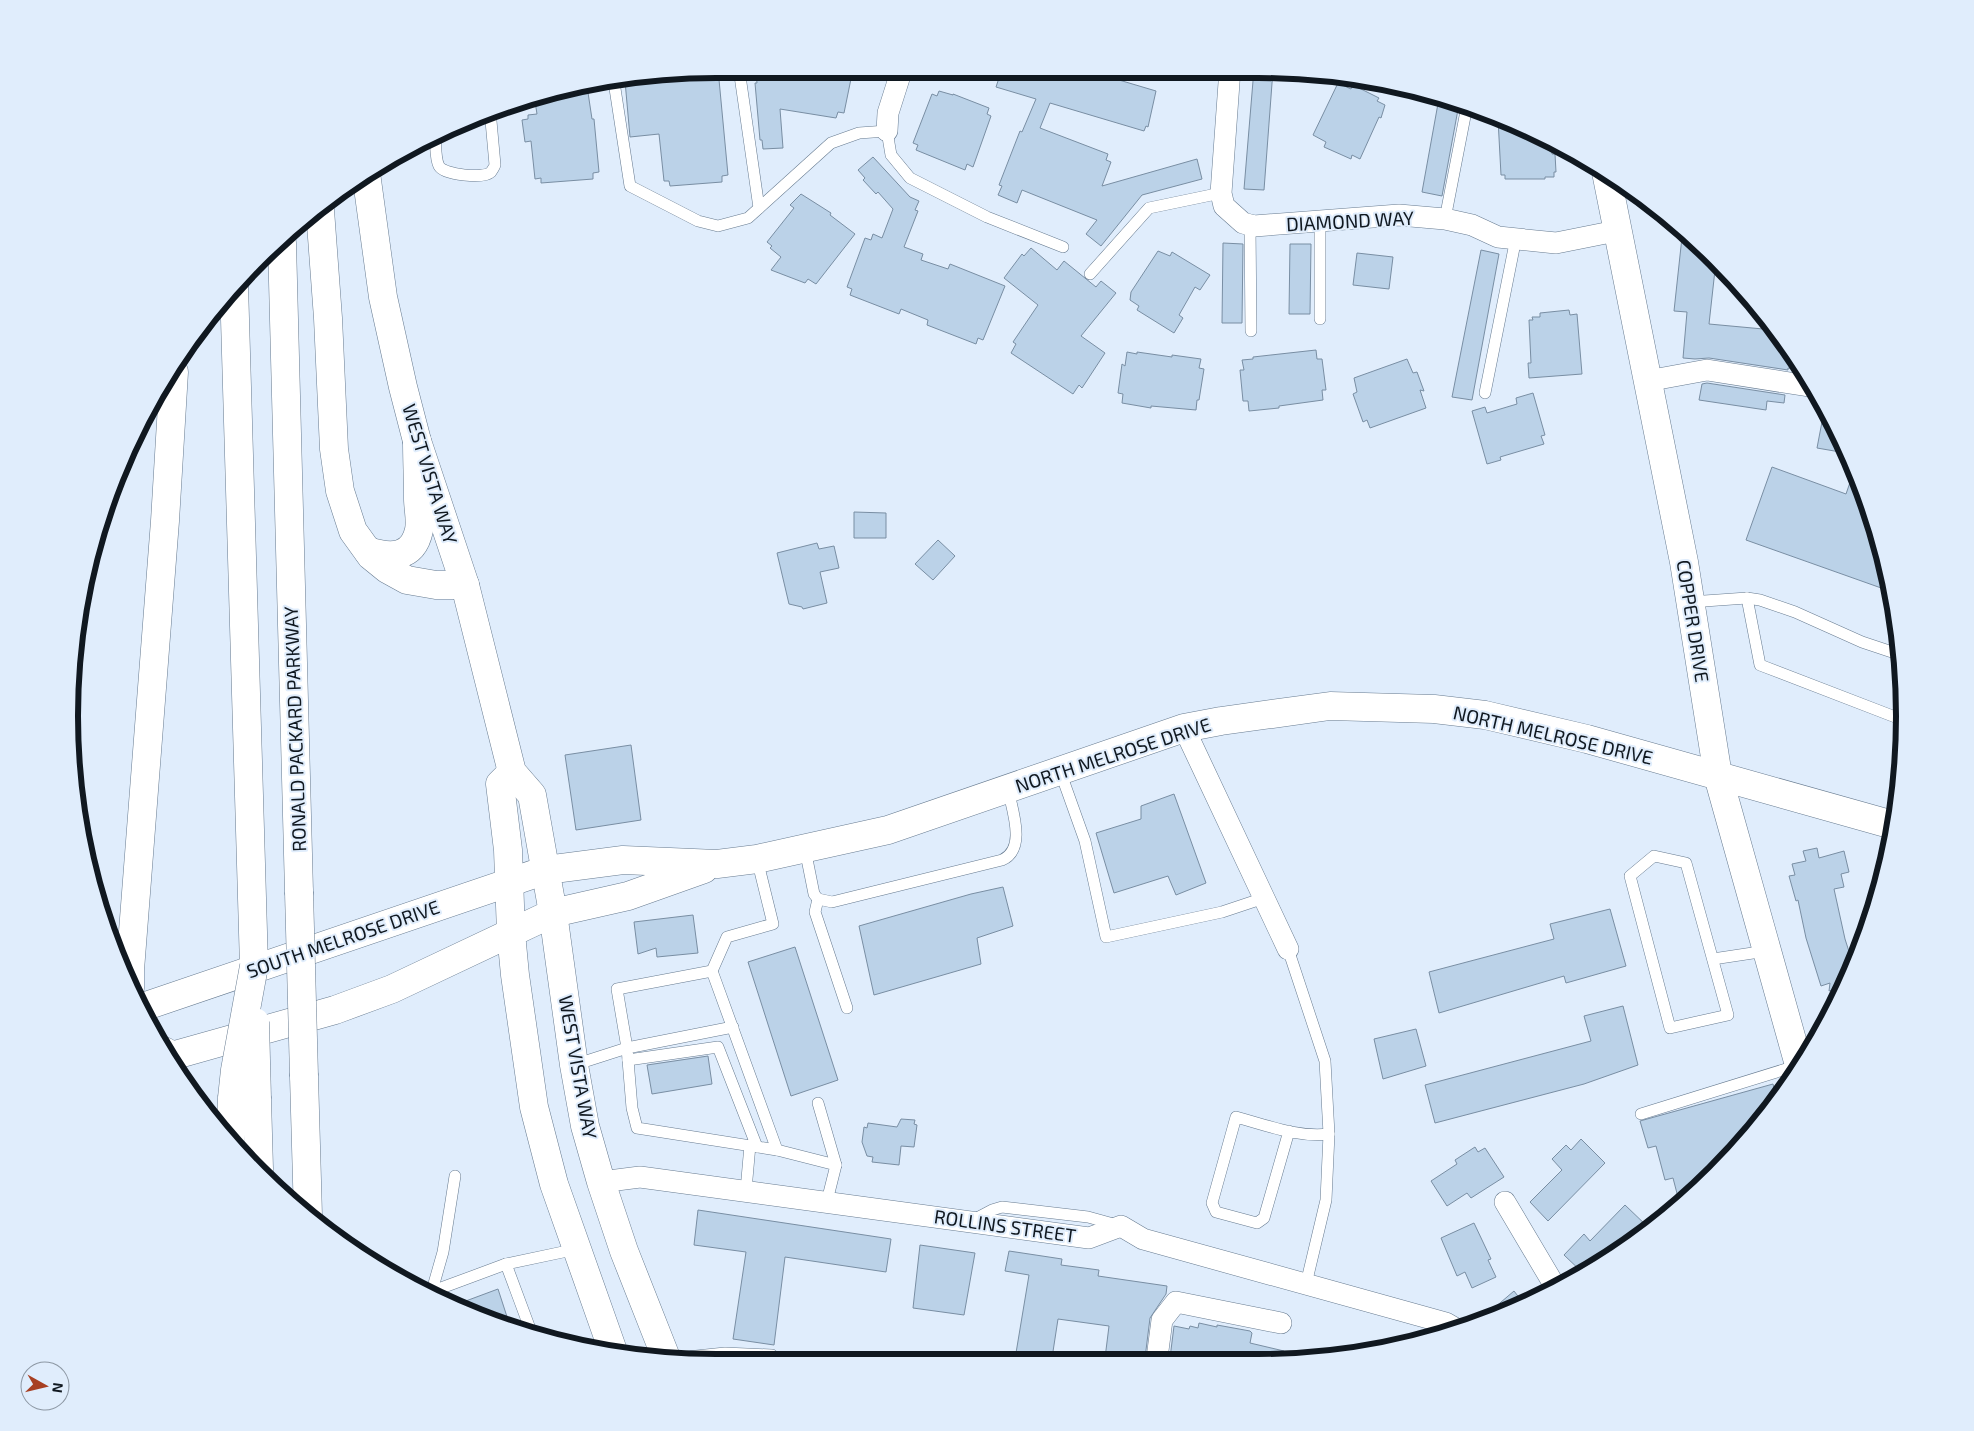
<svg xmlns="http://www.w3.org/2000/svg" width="1974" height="1431" font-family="'Exo 2',sans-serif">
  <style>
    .building { fill: #bbd2e8; stroke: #798ea3 }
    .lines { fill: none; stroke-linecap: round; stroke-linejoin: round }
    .service-casing { stroke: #677b90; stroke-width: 12 }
    .minor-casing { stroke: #677b90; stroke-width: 22 }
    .tertiary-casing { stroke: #677b90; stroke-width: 29 }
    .secondary-casing { stroke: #677b90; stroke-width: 29 }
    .primary-casing { stroke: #677b90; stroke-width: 29 }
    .motorway-casing { stroke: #677b90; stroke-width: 29 }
    .service { stroke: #fff; stroke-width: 11 }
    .minor { stroke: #fff; stroke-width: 21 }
    .tertiary { stroke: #fff; stroke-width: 28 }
    .secondary { stroke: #fff; stroke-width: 28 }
    .primary { stroke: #fff; stroke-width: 28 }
    .motorway { stroke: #fff; stroke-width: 28 }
    .motorway-bridge-casing { stroke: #677b90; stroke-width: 29; stroke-linecap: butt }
    .motorway-bridge { stroke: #fff; stroke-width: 28 }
    .labels { text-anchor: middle; stroke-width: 4; stroke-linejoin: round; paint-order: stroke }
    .street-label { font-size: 19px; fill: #101820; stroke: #e0edfc }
    .rim { fill: none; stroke: #101820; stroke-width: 6 }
  </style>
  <rect width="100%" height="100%" fill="#e0edfc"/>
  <g class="building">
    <polygon points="718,69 728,175 722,176 722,182 670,186 669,181 664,181 659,134 630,137 625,81"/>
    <polygon points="787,69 853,69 844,113 838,112 836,118 780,109 783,148 763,149 762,140 760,140 755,83 757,83 756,73"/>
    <polygon points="1002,69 1082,69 1156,91 1148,127 1146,126 1144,131 1050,103 1040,128 1108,154 1106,160 1111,162 1102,186 1197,159 1202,179 1142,195 1101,246 1086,234 1097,220 1022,190 1017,203 998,195 1002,186 999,185 1020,131 1022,132 1036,99 996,87"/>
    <polygon points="1254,69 1273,70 1264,190 1244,189"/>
    <polygon points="1338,83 1351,89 1353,85 1379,98 1377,101 1385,105 1381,118 1379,117 1360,159 1352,155 1351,159 1324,147 1326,142 1313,135"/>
    <polygon points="587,86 592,119 594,119 599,172 593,173 593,179 541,183 541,178 535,179 531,141 525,142 522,120 528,119 528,115 537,114 534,95 548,91"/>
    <polygon points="939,91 953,95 953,94 989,108 987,114 991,116 973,167 967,164 965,170 916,150 918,145 913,143 932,94 937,96"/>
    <polygon points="1439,98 1459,104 1442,196 1422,192"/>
    <polygon points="1498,119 1507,119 1552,141 1552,154 1555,154 1556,172 1554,172 1554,177 1545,177 1545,179 1505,179 1505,175 1501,175"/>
    <polygon points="873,157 910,197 919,201 915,210 918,211 904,247 923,254 921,260 948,269 950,264 1005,286 983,340 978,338 976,344 927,325 928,320 901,309 899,314 850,295 852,289 847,287 865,238 871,240 873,234 882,238 893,209 878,192 876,194 863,180 865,178 858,170"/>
    <polygon points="801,194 831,213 830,215 855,234 816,284 808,279 805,283 771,270 781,257 770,248 772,246 767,242 794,208 790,205"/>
    <polygon points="1683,228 1716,261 1709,324 1774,330 1802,370 1788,368 1788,370 1709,358 1695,359 1683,358 1687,312 1674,311"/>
    <polygon points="1223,243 1243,244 1242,323 1222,323"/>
    <polygon points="1290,244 1311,244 1310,314 1289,314"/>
    <polygon points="1031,248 1057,270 1064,261 1096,287 1101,281 1116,293 1081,336 1105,353 1082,388 1079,385 1073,394 1011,353 1016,344 1013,342 1038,305 1004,278 1022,254 1024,256"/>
    <polygon points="1481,250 1499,254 1472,400 1452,397"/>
    <polygon points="1158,251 1170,256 1172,252 1210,275 1200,290 1195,287 1179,315 1183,318 1174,333 1137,310 1139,306 1130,300 1131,292"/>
    <polygon points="1357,253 1393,257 1389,289 1353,285"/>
    <polygon points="1569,310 1570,315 1577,314 1582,374 1529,378 1528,363 1531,363 1529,320 1533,320 1532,317 1540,317 1540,313"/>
    <polygon points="1316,350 1317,359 1322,359 1326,390 1322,390 1323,400 1279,406 1279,408 1249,411 1248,401 1243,401 1240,370 1244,370 1242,360 1253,359 1253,357"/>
    <polygon points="1127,352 1137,354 1137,352 1172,357 1172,355 1201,359 1199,368 1204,369 1199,400 1197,400 1196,410 1151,406 1151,408 1122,403 1123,394 1118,393 1122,364 1125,366"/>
    <polygon points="1407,359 1413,373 1417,372 1424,391 1420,390 1426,408 1370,428 1367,420 1363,422 1353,394 1357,392 1354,378"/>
    <polygon points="1707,383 1785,395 1784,403 1767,401 1766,410 1699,400 1702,384"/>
    <polygon points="1533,393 1545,435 1541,436 1544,444 1500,457 1501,460 1487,464 1472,411 1485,407 1487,413 1517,404 1516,398"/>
    <polygon points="1825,406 1835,427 1846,453 1817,448"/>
    <polygon points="1772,467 1846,494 1854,471 1871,508 1888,580 1884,589 1746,540"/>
    <polygon points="854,512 886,513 886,538 854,538"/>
    <polygon points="938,540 955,556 933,580 915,564"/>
    <polygon points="817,543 819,549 834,546 839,568 820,572 827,603 803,609 802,607 789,604 777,553"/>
    <polygon points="631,745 641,820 576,830 565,755"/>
    <polygon points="1174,794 1206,883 1176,895 1168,876 1114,893 1096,833 1141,819 1141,806"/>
    <polygon points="1817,848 1819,858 1844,851 1849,872 1841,874 1844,887 1834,889 1845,939 1853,964 1844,986 1829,991 1830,983 1821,986 1806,938 1798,900 1796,901 1789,876 1795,875 1792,864 1806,861 1803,851"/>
    <polygon points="1003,887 1013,926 977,938 981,964 874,995 859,926 971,894"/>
    <polygon points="1610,909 1626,966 1566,983 1564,976 1439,1013 1429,972 1554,939 1550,924"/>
    <polygon points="693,915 698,953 657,957 656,948 638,954 634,922"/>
    <polygon points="795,947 838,1080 791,1096 748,962"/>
    <polygon points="1623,1006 1638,1065 1584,1084 1435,1123 1425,1085 1591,1041 1584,1016"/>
    <polygon points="1416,1029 1426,1066 1383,1079 1374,1039"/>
    <polygon points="708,1056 712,1084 652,1094 647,1065"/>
    <polygon points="1773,1084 1777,1100 1771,1109 1680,1205 1673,1178 1665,1180 1656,1146 1648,1148 1640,1121"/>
    <polygon points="901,1119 915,1120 914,1124 917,1125 914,1147 901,1146 899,1165 872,1162 873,1157 867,1156 862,1142 864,1127 867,1128 868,1123 897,1127"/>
    <polygon points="1581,1139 1605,1163 1548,1221 1530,1202 1562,1170 1552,1159 1566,1145 1571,1150"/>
    <polygon points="1475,1147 1478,1152 1485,1148 1504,1177 1471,1198 1467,1193 1447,1206 1431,1181 1457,1164 1455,1160"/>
    <polygon points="1625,1205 1649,1228 1623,1246 1621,1244 1611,1255 1584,1274 1564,1255 1584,1234 1590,1241"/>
    <polygon points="698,1210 891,1239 886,1272 785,1257 774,1345 733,1339 746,1252 694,1245"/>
    <polygon points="1474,1223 1491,1259 1488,1260 1496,1277 1472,1288 1465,1272 1457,1276 1441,1238"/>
    <polygon points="920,1245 975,1253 964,1315 913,1308"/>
    <polygon points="1009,1251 1062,1259 1061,1265 1099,1270 1098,1276 1167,1286 1166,1294 1150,1318 1145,1358 1105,1358 1109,1326 1058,1319 1052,1358 1015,1359 1029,1275 1005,1271"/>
    <polygon points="498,1289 510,1326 455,1305"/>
    <polygon points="1514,1291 1524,1304 1506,1313 1480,1320"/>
    <polygon points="1199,1323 1217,1327 1217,1325 1250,1331 1252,1333 1250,1343 1284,1351 1283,1357 1170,1358 1174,1326 1189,1329 1190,1326 1198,1328"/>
  </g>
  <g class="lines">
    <g class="service-casing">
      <g id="service">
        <polyline points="739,69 759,208"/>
        <polyline points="614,82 630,186 698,221 718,226 748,218 831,143 859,133 887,131 891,155 910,178 987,217 1063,247"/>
        <path d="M435 135C436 144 435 159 439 166 444 175 484 179 491 172 491 172 495 166 495 165L490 110"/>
        <polyline points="1445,219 1467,106"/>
        <polyline points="1250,225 1251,331"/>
        <polyline points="1090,274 1149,208 1221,193"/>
        <polyline points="1320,319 1320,222"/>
        <polyline points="1485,393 1516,238"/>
        <polyline points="1747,598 1760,665 1903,720"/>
        <polyline points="1690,602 1747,598 1760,600 1795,612 1862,642 1901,655"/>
        <polyline points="1060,771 1085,841 1106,937 1222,912 1264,898"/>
        <path d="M805 849 814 894 818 899 832 902 1002 860C1027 849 1012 810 1008 789"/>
        <polygon points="1654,856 1686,863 1728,1015 1670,1028 1630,876"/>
        <polyline points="818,899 815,912 847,1008"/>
        <polyline points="1288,949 1325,1061 1329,1134 1326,1200 1306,1284"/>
        <polyline points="1713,959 1766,951"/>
        <polyline points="712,971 727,937 773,924 757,859"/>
        <polyline points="733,1027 627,1048 632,1108 637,1128 777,1150"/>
        <polyline points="628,1060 718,1047 757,1147"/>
        <polyline points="574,1065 627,1048 617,989 712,971 777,1150 836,1165 827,1201"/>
        <polyline points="818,1103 836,1165"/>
        <polyline points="1641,1114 1799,1065"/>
        <path d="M1289 1131 1264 1218 1257 1223 1216 1212 1212 1203 1236 1117C1266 1125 1298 1138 1329 1134"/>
        <polyline points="746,1190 750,1145"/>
        <polyline points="973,1220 992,1210 1002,1207 1088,1217 1117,1225"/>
        <polyline points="506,1264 532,1334"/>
        <polyline points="433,1291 506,1264 577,1249"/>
        <polyline points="431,1294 443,1252 455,1176"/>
        <polyline points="667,1359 725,1353 772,1355"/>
      </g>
    </g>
    <g class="minor-casing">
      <g id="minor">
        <polyline points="1230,69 1221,193 1224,206 1243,223 1254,226 1399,215 1445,219 1472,225 1498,237 1556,243 1616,231"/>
        <polyline points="887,131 888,113 902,69"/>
        <polyline points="1647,381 1707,370 1815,387"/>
        <polyline points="1184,728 1288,949"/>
        <polyline points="601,1182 640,1177 1089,1238 1121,1226 1143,1239 1446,1323 1453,1327"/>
        <polyline points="1505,1202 1556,1288"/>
        <polyline points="1157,1358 1162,1320 1176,1302 1281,1323"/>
      </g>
    </g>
    <g class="tertiary-casing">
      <polyline id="tertiary" points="1606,172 1684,562 1718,776 1799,1065"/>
    </g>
    <g class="secondary-casing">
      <g id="secondary">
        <polyline points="366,173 383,297 403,387 417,441 465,585 512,772 532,795 553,913 574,1065 585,1126 601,1182 624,1251 667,1360"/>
        <polyline points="512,772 500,784 508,850 511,933 515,975 534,1107 554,1184 613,1351"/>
      </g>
    </g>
    <g class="primary-casing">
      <g id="primary">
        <polyline points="140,1008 546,870 623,860 717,864 757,859 888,830 1184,728 1221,721 1330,706 1434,709 1485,715 1587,739 1893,825"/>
        <polyline points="168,1057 335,1010 392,989 553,913 628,896 704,869"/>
      </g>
    </g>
    <g class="motorway-casing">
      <g id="motorway">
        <polyline points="320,210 328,318 334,449 340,491 353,531 371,556 387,569 407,580 436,585 465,585"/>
        <polyline points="282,243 299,892"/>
        <polyline points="234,285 254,966"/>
        <path d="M368 551C390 558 413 559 419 530 421 520 418 508 418 499 418 480 417 460 417 441"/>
        <polyline points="130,988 130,970 165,521 174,372"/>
        <polyline points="164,1051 171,1055"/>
        <polyline points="304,1076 308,1216"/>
        <polyline points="257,1099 259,1169"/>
        <polyline points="230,1142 232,1098"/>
      </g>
    </g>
    <use href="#service" class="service"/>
    <use href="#minor" class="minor"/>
    <use href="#tertiary" class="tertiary"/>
    <use href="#secondary" class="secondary"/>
    <use href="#primary" class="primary"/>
    <use href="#motorway" class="motorway"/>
    <g class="motorway-bridge-casing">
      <g id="motorway-bridge">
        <polyline points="299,892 304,1076"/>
        <polyline points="255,1022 257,1099"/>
        <polyline points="232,1098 235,1070 254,966"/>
      </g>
    </g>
    <use href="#motorway-bridge" class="motorway-bridge"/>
  </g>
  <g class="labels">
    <g class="street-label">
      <text transform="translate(1350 221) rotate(-3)" y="7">DIAMOND WAY</text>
      <text transform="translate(430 474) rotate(73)" y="7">WEST VISTA WAY</text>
      <text transform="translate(1693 621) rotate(81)" y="7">COPPER DRIVE</text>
      <text transform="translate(295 729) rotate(-92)" y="7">RONALD PACKARD PARKWAY</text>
      <text transform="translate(1553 735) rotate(13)" y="7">NORTH MELROSE DRIVE</text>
      <text transform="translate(1113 755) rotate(-18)" y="7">NORTH MELROSE DRIVE</text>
      <text transform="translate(343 939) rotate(-19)" y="7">SOUTH MELROSE DRIVE</text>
      <text transform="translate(578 1067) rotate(80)" y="7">WEST VISTA WAY</text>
      <text transform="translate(1005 1226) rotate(8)" y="7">ROLLINS STREET</text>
    </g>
  </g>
  <path d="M0 0H1974V1431H0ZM716 78H1258A638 638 0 0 1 1896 716V716A638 638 0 0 1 1258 1354H716A638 638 0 0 1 78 716V716A638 638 0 0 1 716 78Z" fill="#e0edfc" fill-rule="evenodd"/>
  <path class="rim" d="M716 78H1258A638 638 0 0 1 1896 716V716A638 638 0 0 1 1258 1354H716A638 638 0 0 1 78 716V716A638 638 0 0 1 716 78Z"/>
  <g transform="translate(45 1386) rotate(98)"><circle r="24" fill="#e0edfc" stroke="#8d98a4"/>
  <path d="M0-4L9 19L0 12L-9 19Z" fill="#a73f22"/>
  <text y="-8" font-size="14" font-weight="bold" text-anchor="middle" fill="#101820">N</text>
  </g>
</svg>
